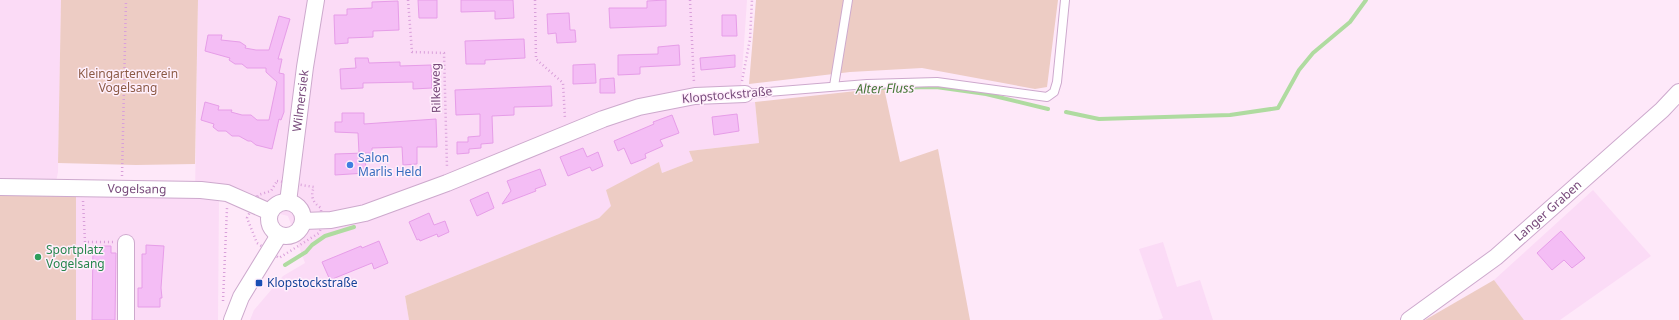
<svg xmlns="http://www.w3.org/2000/svg" width="1679" height="320" font-family="'Noto Sans',sans-serif">
  <style>
    .residential { fill: #fbdbf6 }
    .green { fill: #edccc4 }
    .lines { fill: none; stroke-linecap: round; stroke-linejoin: round }
    .stream { stroke: #afdba0; stroke-width: 4 }
    .building { fill: #f4bdf5; stroke: #e69de8 }
    .service-casing { stroke: #cda9cd; stroke-width: 10 }
    .minor-casing { stroke: #cda9cd; stroke-width: 18 }
    .path { stroke: #d9a0da; stroke-width: 2.5; stroke-dasharray: 1 3; stroke-linecap: butt }
    .service { stroke: #fff; stroke-width: 8 }
    .minor { stroke: #fff; stroke-width: 16 }
    .shop-dot { fill: #3f7fe0; stroke: #ffeffc; stroke-width: 1.5 }
    .leisure-dot { fill: #2e9e5b; stroke: #ffeffc; stroke-width: 1.5 }
    .transit-dot { fill: #1a4fb4; stroke: #ffeffc; stroke-width: 1.5 }
    .labels { text-anchor: middle; stroke-width: 3; stroke-linejoin: round; paint-order: stroke }
    .park-label { font-size: 12px; fill: #8c5b46; stroke: #ffeffc }
    .street-label { font-size: 12px; fill: #77497a; stroke: #ffeffc }
    .shop-label { font-size: 12px; fill: #366cbe; stroke: #ffeffc; text-anchor: start }
    .leisure-label { font-size: 12px; fill: #27864d; stroke: #ffeffc; text-anchor: start }
    .transit-label { font-size: 12px; fill: #164399; stroke: #ffeffc; text-anchor: start }
    .water-label { font-size: 13px; font-style: italic; fill: #487839; stroke: #ffeffc }
  </style>
  <rect width="100%" height="100%" fill="#fee8f9"/>
  <g class="residential">
    <polygon points="0,0 61,0 58,172 56,182 0,182"/>
    <polygon points="198,0 747,0 740,103 755,102 759,143 689,151 693,161 662,173 659,162 599,218 405,296 409,320 250,320 254,310 283,276 305,263 288,216 219,198 218,320 76,320 76,192 195,194"/>
    <polygon points="1593,190 1651,256 1560,320 1524,320 1494,280"/>
    <polygon points="1163,242 1177,287 1200,280 1213,320 1158,320 1163,318 1139,249"/>
  </g>
  <g class="green">
    <polygon points="61,0 198,0 195,164 136,165 58,163"/>
    <polygon points="756,0 1058,0 1047,87 1035,89 922,68 850,72 749,84"/>
    <polygon points="884,88 900,162 938,149 970,320 409,320 405,296 599,218 611,206 606,190 659,162 662,173 693,161 689,151 759,143 755,102"/>
    <polygon points="76,192 76,320 0,320 0,193"/>
    <polygon points="1494,280 1524,320 1425,320"/>
  </g>
  <g class="lines">
    <g class="stream">
      <polyline points="873,88 936,87 986,94 1048,109"/>
      <polyline points="1066,112 1099,119 1230,115 1278,108 1299,70 1313,53 1350,22 1366,0"/>
      <polyline points="285,265 306,252 312,245 325,236 354,227"/>
    </g>
  </g>
  <g class="building">
    <polygon points="418,0 437,0 437,18 419,18"/>
    <polygon points="461,0 513,0 514,18 495,19 495,11 461,12"/>
    <polygon points="666,0 666,26 610,28 609,8 647,8 647,1"/>
    <polygon points="398,1 399,30 373,31 373,37 348,38 348,43 335,44 334,15 347,15 347,9 372,8 372,2"/>
    <polygon points="569,13 570,30 575,30 576,42 557,43 556,33 548,34 547,14"/>
    <polygon points="722,15 736,15 737,36 722,36"/>
    <polygon points="279,16 290,19 278,59 282,59 279,73 284,74 284,112 281,120 279,119 272,149 256,145 251,141 248,141 239,136 232,136 226,131 218,131 213,127 214,124 201,120 205,102 219,106 218,110 232,110 231,112 242,115 251,115 257,120 269,120 277,82 266,72 266,68 247,68 242,64 235,64 229,60 230,58 205,51 208,35 222,35 221,40 240,42 246,46 245,48 256,50 269,50"/>
    <polygon points="524,39 525,58 485,60 485,64 466,64 465,41"/>
    <polygon points="679,45 680,65 640,67 640,74 618,75 618,55 658,54 658,47"/>
    <polygon points="735,55 735,67 701,70 700,58"/>
    <polygon points="355,58 368,58 369,63 400,62 400,66 431,65 432,88 413,89 413,82 363,83 363,88 341,89 340,69 356,68"/>
    <polygon points="595,64 596,83 573,84 573,65"/>
    <polygon points="614,78 615,93 600,93 600,79"/>
    <polygon points="551,86 552,106 514,107 514,115 492,116 493,143 481,144 481,148 469,149 469,153 457,154 457,142 468,142 468,137 480,136 480,114 456,115 455,90"/>
    <polygon points="342,113 364,113 364,124 436,119 437,147 417,147 417,164 403,165 402,147 372,148 372,153 359,153 358,133 335,132 335,122 342,122"/>
    <polygon points="737,114 739,131 714,135 712,117"/>
    <polygon points="672,115 679,133 660,140 663,146 645,154 646,158 631,164 624,148 618,151 614,141 654,124 653,122"/>
    <polygon points="583,148 587,157 598,152 603,166 592,171 590,167 568,176 560,157"/>
    <polygon points="365,153 366,173 335,175 335,154"/>
    <polygon points="540,169 546,185 535,189 536,191 502,204 511,191 507,181"/>
    <polygon points="488,192 494,208 477,216 470,200"/>
    <polygon points="429,213 434,225 445,221 449,232 438,237 437,234 420,241 419,239 417,240 409,222"/>
    <polygon points="1561,231 1585,258 1572,268 1564,260 1552,270 1537,253"/>
    <polygon points="379,241 388,263 374,269 372,263 330,280 322,262 361,246 362,248"/>
    <polygon points="146,245 164,246 161,288 162,298 160,298 160,307 138,307 138,288 142,288 142,254 146,254"/>
    <polygon points="93,246 111,246 111,253 116,253 115,320 92,320"/>
  </g>
  <g class="lines">
    <g class="service-casing">
      <g id="service">
        <polyline points="834,86 848,0"/>
        <polyline points="745,94 867,84 937,82 1047,97 1054,92 1057,82 1065,0"/>
      </g>
    </g>
    <g class="minor-casing">
      <g id="minor">
        <path id="s1" d="M0 187 201 190 227 193 270 212"/>
        <circle cx="286" cy="219" r="17"/>
        <path id="s2" d="M288 202 305 67 316 0"/>
        <polyline points="303,221 331,220 365,213 447,183 603,119 639,107 695,96 745,94"/>
        <polyline points="126,243 126,320"/>
        <polyline points="232,320 241,297 279,235"/>
        <path id="s3" d="M1409 320 1496 257 1662 110 1679 92"/>
      </g>
    </g>
    <g class="path">
      <polyline points="408,0 412,52 444,53 447,168"/>
      <polyline points="535,0 536,59 563,83 565,119"/>
      <polyline points="690,0 694,83"/>
      <polyline points="742,81 750,39 752,0"/>
      <polyline points="122,176 126,0"/>
      <path d="M277 181 314 187C310 196 313 203 321 208 321 217 323 225 319 233L279 258 257 243 247 218 258 195 271 191Z"/>
      <polyline points="83,201 85,242 113,242"/>
      <polyline points="223,301 227,208"/>
    </g>
    <use href="#service" class="service"/>
    <use href="#minor" class="minor"/>
  </g>
  <circle class="shop-dot" cx="350" cy="165" r="4"/>
  <circle class="leisure-dot" cx="38" cy="257" r="4"/>
  <rect class="transit-dot" x="255" y="279" width="8" height="8" rx="2"/>
  <g class="labels">
    <g class="park-label">
      <text x="128" y="78">Kleingartenverein<tspan x="128" dy="14">Vogelsang</tspan></text>
    </g>
    <g class="street-label">
      <text transform="translate(436 88) rotate(-91)" y="4">Rilkeweg</text>
      <text transform="translate(727 95) rotate(-5)" y="4">Klopstockstraße</text>
      <text dy="4" stroke="none"><textPath href="#s2" startOffset="102">Wilmersiek</textPath></text>
      <text dy="4" stroke="none"><textPath href="#s1" startOffset="137">Vogelsang</textPath></text>
      <text dy="4" stroke="none"><textPath href="#s3" startOffset="177">Langer Graben</textPath></text>
    </g>
    <g class="shop-label">
      <text x="358" y="162">Salon<tspan x="358" dy="14">Marlis Held</tspan></text>
    </g>
    <g class="leisure-label">
      <text x="46" y="254">Sportplatz<tspan x="46" dy="14">Vogelsang</tspan></text>
    </g>
    <g class="transit-label">
      <text x="267" y="287">Klopstockstraße</text>
    </g>
    <g class="water-label">
      <text transform="translate(885 88) rotate(-1)" y="5">Alter Fluss</text>
    </g>
  </g>
</svg>
